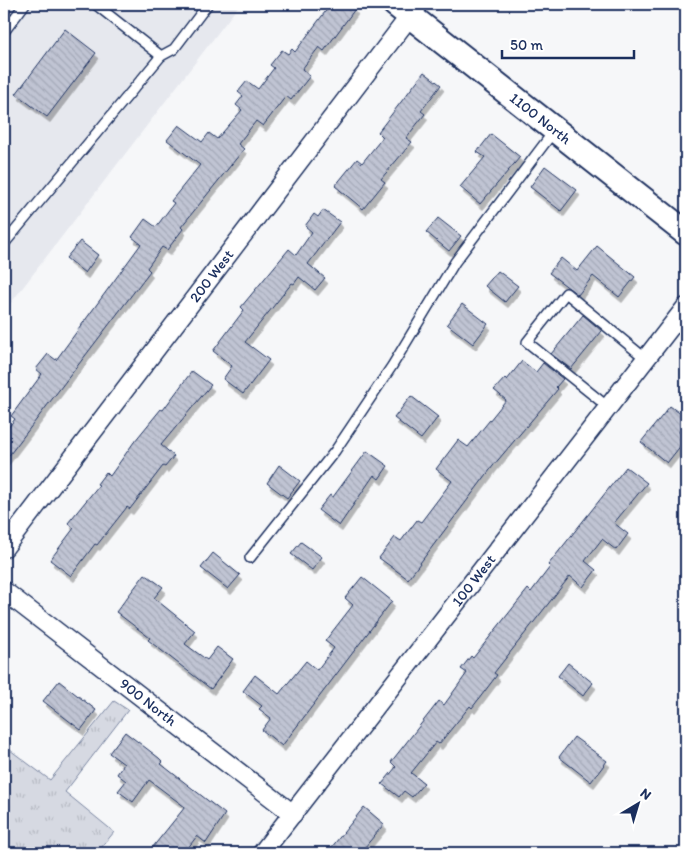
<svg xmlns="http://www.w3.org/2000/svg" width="690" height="857" font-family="Itim,sans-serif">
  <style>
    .built { fill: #e6e8ee }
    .park { fill: url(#park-tufts); stroke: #7884a0 }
    .building { fill: url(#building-back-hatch); stroke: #1b2f5e; filter: url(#shadow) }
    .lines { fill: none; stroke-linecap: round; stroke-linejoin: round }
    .service-casing { stroke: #1b2f5e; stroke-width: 12 }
    .minor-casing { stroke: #1b2f5e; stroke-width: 21 }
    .secondary-casing { stroke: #1b2f5e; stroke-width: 28 }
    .service { stroke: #fff; stroke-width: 9 }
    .minor { stroke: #fff; stroke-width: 18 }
    .secondary { stroke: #fff; stroke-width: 24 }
    .labels { text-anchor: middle; stroke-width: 4.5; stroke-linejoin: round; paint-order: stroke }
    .street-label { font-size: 15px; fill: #1b2f5e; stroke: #fff }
  </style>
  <defs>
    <pattern id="park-tufts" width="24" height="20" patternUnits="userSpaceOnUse" patternTransform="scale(1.25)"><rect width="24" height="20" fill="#d6d9e2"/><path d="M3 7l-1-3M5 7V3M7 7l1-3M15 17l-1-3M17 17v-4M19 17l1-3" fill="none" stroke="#b7bbc4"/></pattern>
    <pattern id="building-back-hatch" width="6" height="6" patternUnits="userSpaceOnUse" patternTransform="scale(1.25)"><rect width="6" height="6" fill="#c0c4d3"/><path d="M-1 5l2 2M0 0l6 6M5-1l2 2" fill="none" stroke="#a4a9b8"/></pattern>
    <filter id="shadow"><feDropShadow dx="3" dy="5.5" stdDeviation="0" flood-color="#0004"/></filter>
  </defs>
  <rect width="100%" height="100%" fill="#f6f7f9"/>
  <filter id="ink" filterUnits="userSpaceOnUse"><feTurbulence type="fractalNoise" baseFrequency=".02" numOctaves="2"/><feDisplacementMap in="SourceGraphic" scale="10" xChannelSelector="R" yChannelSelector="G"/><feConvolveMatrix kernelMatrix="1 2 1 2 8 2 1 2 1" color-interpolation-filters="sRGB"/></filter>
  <g filter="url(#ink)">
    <polygon class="built" points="4,4 240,4 4,312"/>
    <polygon class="park" points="114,701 128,710 65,792 114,832 97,853 4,853 4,750 6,747 50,780"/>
    <g class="building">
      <polygon points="331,4 347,4 355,9 324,51 319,47 302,69 310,76 291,100 286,96 263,126 256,121 238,144 244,149 181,227 183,229 167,250 162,247 147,268 150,271 4,462 4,433 15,419 11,416 42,374 36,369 48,354 56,360 141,244 132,237 145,219 156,227 174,203 171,201 200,165 167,140 179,125 202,142 209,133 217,139 242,110 236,105 243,96 238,92 247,81 258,89 274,68 270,65 282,50 288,54 292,49 295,52"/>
      <polygon points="65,29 96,53 47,117 16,94"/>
      <polygon points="424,72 441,85 421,111 425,114 406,138 412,142 381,179 385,182 363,209 335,186 357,159 362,163 383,137 378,132"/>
      <polygon points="491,134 520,157 480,204 460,187 485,157 477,152"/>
      <polygon points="545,166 577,190 561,211 530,187"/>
      <polygon points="323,210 340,222 308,264 325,278 315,290 299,277 294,284 292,283 245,342 269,360 243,394 223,379 232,366 213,351 244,310 241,307 289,249 296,255 312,232 305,226 314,214 318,217"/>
      <polygon points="438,218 461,236 449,251 426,232"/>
      <polygon points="80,241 98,255 85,273 66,258"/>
      <polygon points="597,246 635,277 619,297 593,276 578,295 549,273 561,258 577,271"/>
      <polygon points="498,271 518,286 505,302 485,286"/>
      <polygon points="462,304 488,324 473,344 447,324"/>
      <polygon points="583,315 602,331 571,369 551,354"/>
      <polygon points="522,361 536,372 543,363 563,379 556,387 558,389 493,466 408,579 379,558 395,537 401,541 417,520 421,522 452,481 436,469 458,440 468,447 506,400 494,390 505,378 507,380"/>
      <polygon points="192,371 211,385 161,445 174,456 165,467 163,466 130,509 127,507 97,545 95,544 71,576 50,560 74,528 68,523 99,485 97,484 106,472 110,476 134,442 161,409 163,410"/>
      <polygon points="411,396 438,417 421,439 394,418"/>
      <polygon points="670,406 686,418 686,424 679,432 686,439 667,463 641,442"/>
      <polygon points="367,451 388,466 379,479 374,475 339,526 318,510 330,495 333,497"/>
      <polygon points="279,465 300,481 287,498 267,483"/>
      <polygon points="626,467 647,483 614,523 628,534 616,550 602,539 585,561 596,570 583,587 570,576 494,673 497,675 472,708 470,706 439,744 436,742 411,773 424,783 412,797 404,791 399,797 382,784 396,767 391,762 439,701 444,705 467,673 461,669 471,656 473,658 528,589 531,592 550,567 548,565"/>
      <polygon points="301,542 322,557 312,570 291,554"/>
      <polygon points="213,553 240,575 228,589 201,568"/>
      <polygon points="145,574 163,587 154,598 195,631 185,644 207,660 217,647 233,659 211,689 148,640 150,638 116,612"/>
      <polygon points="362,577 392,601 282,746 262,730 271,718 259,709 262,706 243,691 255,675 279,694 306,661 317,670 334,648 325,641 353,605 345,598"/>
      <polygon points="568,663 593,683 583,696 558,676"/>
      <polygon points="59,681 96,710 81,730 43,701"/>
      <polygon points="125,732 159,758 163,762 161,764 225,814 206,843 197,836 184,853 148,853 185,807 149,780 133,802 118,791 126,781 117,774 124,764 109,753"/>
      <polygon points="574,737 607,761 591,782 559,757"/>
      <polygon points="364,807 384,824 360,853 327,853"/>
    </g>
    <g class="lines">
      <g class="service-casing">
        <g id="service">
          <polyline points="95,4 161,56 174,49 208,4"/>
          <polyline points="4,32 25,4"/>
          <polyline points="4,244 161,56"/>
          <polyline points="608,407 527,342 566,293 646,359"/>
          <polyline points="250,558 335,451 392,366 455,262 554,131"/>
        </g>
      </g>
      <g class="minor-casing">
        <g id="minor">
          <path id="s1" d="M4 548 419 4"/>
          <path id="s2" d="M4 591 293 814"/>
          <path id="s3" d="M262 853 686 307"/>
        </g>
      </g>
      <g class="secondary-casing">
        <g id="secondary">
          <path id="s4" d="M395 4 686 233"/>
        </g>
      </g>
      <use href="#service" class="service"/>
      <use href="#minor" class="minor"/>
      <use href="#secondary" class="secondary"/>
    </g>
  </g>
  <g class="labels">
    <g class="street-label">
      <text dy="5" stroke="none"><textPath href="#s4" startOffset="185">1100 North</textPath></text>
      <text dy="5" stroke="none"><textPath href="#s1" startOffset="342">200 West</textPath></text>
      <text dy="5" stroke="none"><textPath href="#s3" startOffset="345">100 West</textPath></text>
      <text dy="5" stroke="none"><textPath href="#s2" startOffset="182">900 North</textPath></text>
    </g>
  </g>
  <rect width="690" height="857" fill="none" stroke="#fff" stroke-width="20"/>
  <rect x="10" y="10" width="670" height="837" fill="none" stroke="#1b2f5e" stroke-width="2" filter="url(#ink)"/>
  <g transform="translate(638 804) rotate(38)" stroke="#ffffff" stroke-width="4" paint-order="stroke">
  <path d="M0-4L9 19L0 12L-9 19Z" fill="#1b2f5e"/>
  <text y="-8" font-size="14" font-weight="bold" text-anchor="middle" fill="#1b2f5e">N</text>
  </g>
  <path d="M502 50v8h132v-8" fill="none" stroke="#1b2f5e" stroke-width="2.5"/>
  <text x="510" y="50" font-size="15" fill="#1b2f5e" stroke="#ffffff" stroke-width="4" paint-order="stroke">50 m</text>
</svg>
